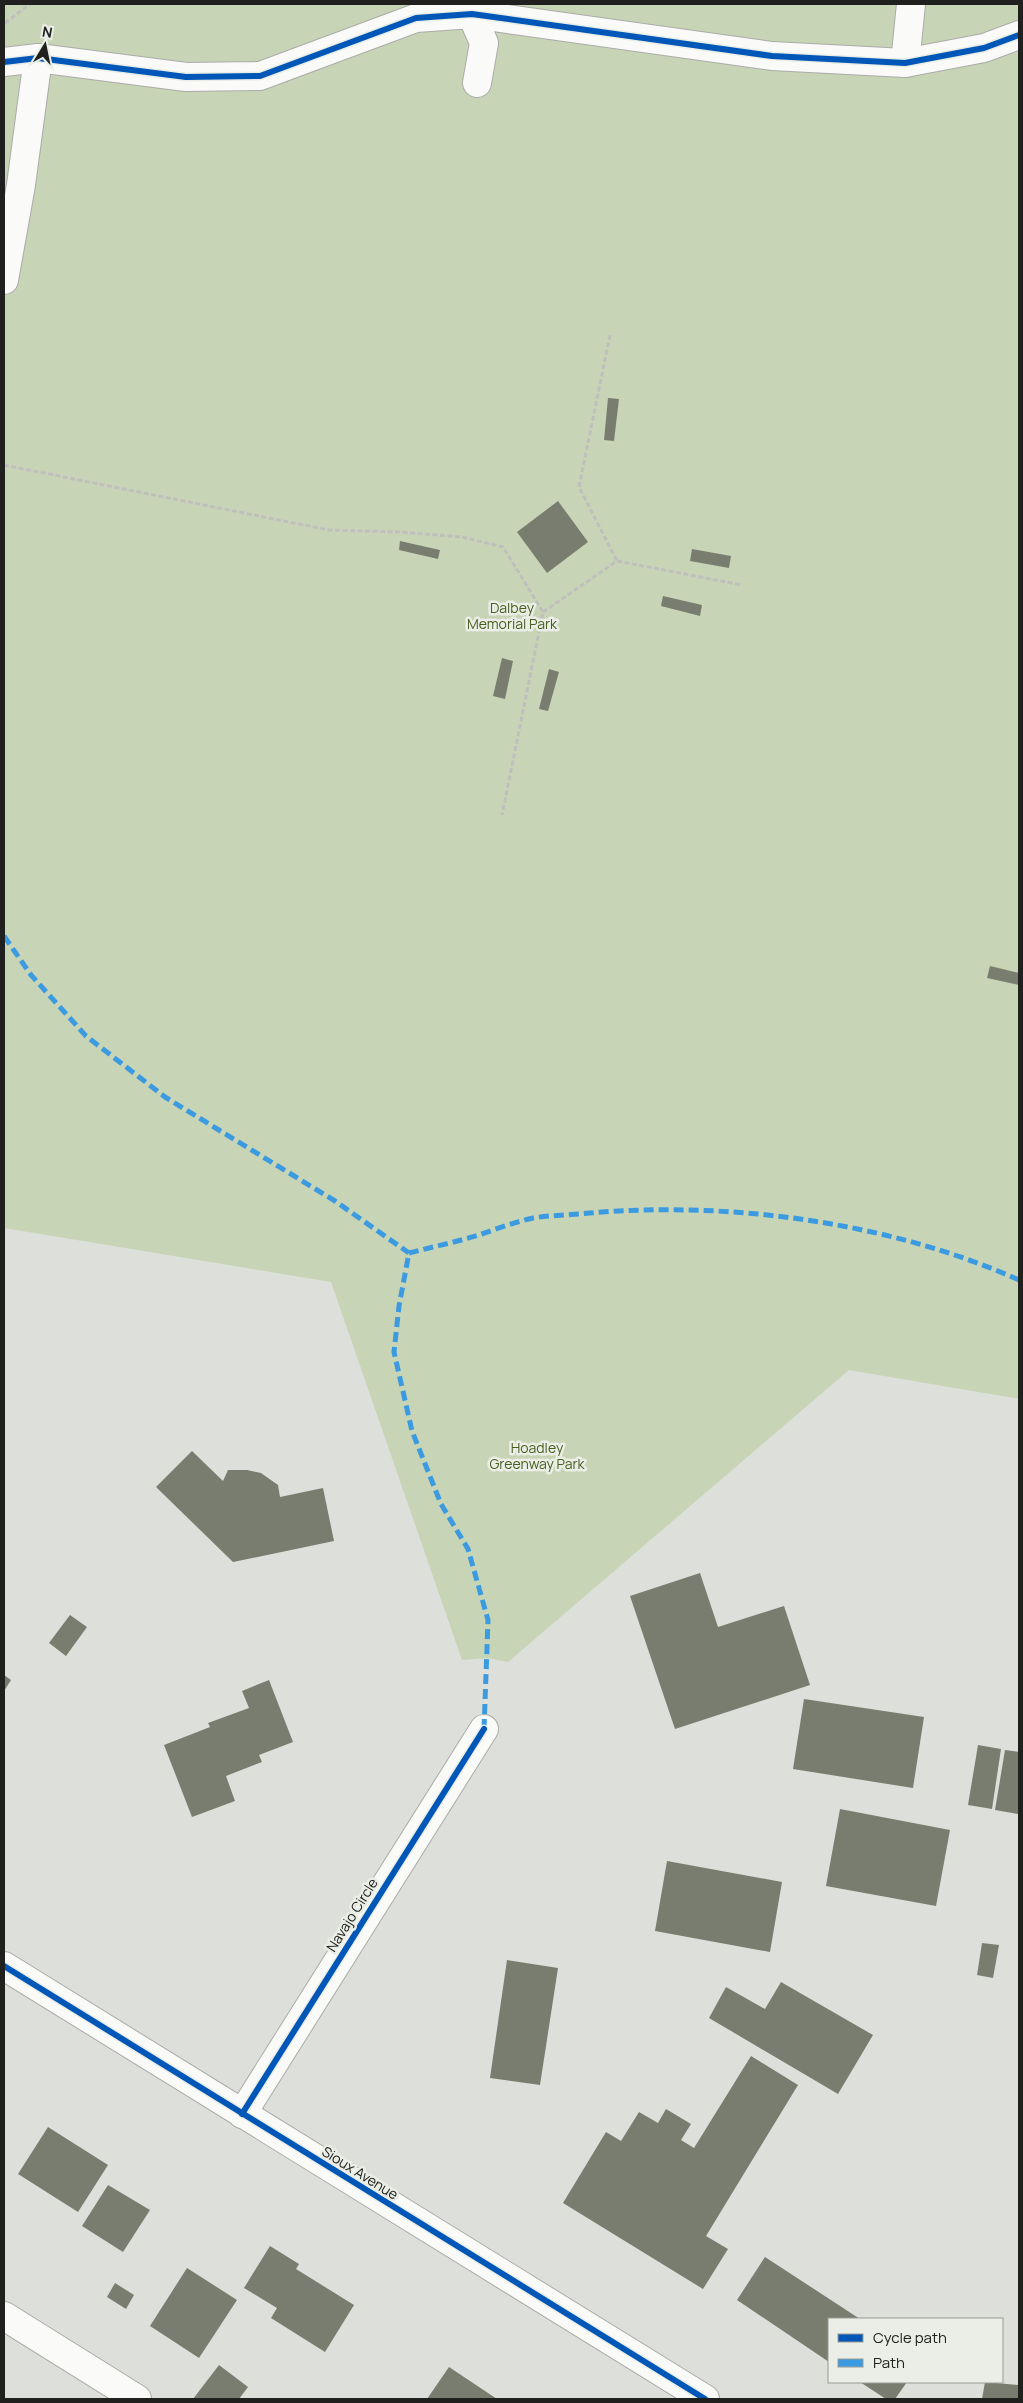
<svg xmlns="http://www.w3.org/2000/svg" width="1023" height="2403" font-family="Manrope,sans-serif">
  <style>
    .green { fill: #c8d4b6 }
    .building { fill: #797d6f }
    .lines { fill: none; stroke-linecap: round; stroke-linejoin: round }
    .minor-casing { stroke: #aaaca8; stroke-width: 30 }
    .path { stroke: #bfc0be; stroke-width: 3; stroke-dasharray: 5 2.5; stroke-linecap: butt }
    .minor { stroke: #fafaf9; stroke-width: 28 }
    .quiet { stroke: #3c9be0; stroke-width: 5; stroke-dasharray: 10 5; stroke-linecap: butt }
    .cycleway-casing { stroke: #eaeee6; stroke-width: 9 }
    .cycleway { stroke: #0057b8; stroke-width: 6 }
    .labels { text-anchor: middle; stroke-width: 5; stroke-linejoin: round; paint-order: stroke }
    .park-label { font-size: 14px; fill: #495f1f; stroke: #eaeee6 }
    .street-label { font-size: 14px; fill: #20211e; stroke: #eaeee6 }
  </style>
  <rect width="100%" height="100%" fill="#dddfda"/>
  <polygon class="green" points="4,4 1019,4 1019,1399 849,1370 508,1662 488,1658 462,1660 331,1282 4,1228"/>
  <g class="building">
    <polygon points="608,398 619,399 614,441 604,440"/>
    <polygon points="558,501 588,542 547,573 517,532"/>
    <polygon points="400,541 440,550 438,559 399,550"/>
    <polygon points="692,549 731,556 729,568 690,561"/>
    <polygon points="663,596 702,605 700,616 661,606"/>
    <polygon points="502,658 513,661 505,699 493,696"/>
    <polygon points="549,669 559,672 548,711 539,709"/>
    <polygon points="990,966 1019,973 1019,985 987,978"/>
    <polygon points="192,1451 223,1481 228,1470 247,1470 261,1473 278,1485 280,1497 323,1488 334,1541 233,1562 156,1487"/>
    <polygon points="700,1573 718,1627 784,1606 810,1685 675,1729 630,1596"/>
    <polygon points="70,1615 87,1627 66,1656 49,1643"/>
    <polygon points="4,1675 11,1680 4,1691"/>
    <polygon points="269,1680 293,1742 259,1755 262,1762 226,1776 235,1801 192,1817 164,1745 210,1727 208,1723 249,1708 242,1691"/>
    <polygon points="804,1699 924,1717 913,1788 793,1769"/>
    <polygon points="978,1745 1001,1749 992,1809 968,1805"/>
    <polygon points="1005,1750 1019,1752 1018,1814 995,1810"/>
    <polygon points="840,1809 950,1830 936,1906 826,1886"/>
    <polygon points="667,1861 782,1882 770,1952 655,1931"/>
    <polygon points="982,1943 999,1945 993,1978 977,1975"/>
    <polygon points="507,1960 558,1968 540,2085 490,2078"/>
    <polygon points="781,1982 873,2035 838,2094 709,2018 726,1987 765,2009"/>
    <polygon points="751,2056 798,2085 706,2236 728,2249 703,2289 563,2203 606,2132 621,2141 639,2112 658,2123 666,2109 691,2124 681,2140 694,2148"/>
    <polygon points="48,2127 108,2165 78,2212 18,2174"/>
    <polygon points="108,2185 150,2210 123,2252 82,2226"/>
    <polygon points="270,2246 299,2264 296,2269 354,2305 325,2352 271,2318 277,2308 244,2288"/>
    <polygon points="765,2257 860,2319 829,2319 829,2362 737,2300"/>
    <polygon points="187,2268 237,2300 199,2358 150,2326"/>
    <polygon points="115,2283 134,2295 126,2309 107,2297"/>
    <polygon points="219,2365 248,2387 239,2399 193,2399"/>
    <polygon points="449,2367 497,2399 427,2399"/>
    <polygon points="860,2382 907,2382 895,2399 886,2399"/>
    <polygon points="985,2382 1019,2385 1019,2399 982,2399"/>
  </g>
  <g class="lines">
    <g class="minor-casing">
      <g id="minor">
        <polyline points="467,4 484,43 477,83"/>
        <polyline points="4,62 38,58 186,77 260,76 416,18 472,14 772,56 905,63 984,48 1019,35"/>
        <polyline points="905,63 911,4"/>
        <polyline points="4,280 21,185 38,58"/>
        <polyline points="4,1966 705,2399"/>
        <polyline points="242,2114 484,1729"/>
        <polyline points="4,2316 137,2399"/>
      </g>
    </g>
    <g class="path">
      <polyline points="5,23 30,4"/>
      <polyline points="610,335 579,487 617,561"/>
      <polyline points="4,465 329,530 400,532 462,537 503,547 543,612 502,815"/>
      <polyline points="543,612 617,561 742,585"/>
    </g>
    <use href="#minor" class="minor"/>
    <g class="quiet">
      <polyline points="4,936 31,975 86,1036 165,1097 335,1201 409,1253"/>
      <path d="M484 1729 488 1620 468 1549 441 1504 412 1431 394 1352 399 1306 409 1253C432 1247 456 1242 479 1235 496 1229 515 1222 533 1218 551 1215 571 1215 590 1213 731 1201 889 1222 1019 1280"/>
    </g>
    <g class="cycleway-casing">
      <g id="cycleway">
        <polyline points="4,62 38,58 186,77 260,76 416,18 472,14 772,56 905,63 984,48 1019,35"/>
        <polyline points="4,1966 705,2399"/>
        <polyline points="242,2114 484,1729"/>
      </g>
    </g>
    <use href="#cycleway" class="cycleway"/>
  </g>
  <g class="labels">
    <g class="park-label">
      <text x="512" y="613">Dalbey<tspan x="512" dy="16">Memorial Park</tspan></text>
      <text x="537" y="1453">Hoadley<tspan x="537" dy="16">Greenway Park</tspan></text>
    </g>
    <g class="street-label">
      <text transform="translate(352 1915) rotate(-58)" y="5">Navajo Circle</text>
      <text transform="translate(360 2173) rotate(32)" y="5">Sioux Avenue</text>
    </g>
  </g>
  <rect width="1023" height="2403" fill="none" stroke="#20211e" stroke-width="10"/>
  <rect x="828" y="2318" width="175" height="65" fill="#eaeee6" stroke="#999c96"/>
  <rect x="838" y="2334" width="25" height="8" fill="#0057b8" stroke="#999c96"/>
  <text x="873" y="2343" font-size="15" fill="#20211e">Cycle path</text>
  <rect x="838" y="2359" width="25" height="8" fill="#3c9be0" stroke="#999c96"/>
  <text x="873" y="2368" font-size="15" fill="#20211e">Path</text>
  <g transform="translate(45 45) rotate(10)" stroke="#eaeee6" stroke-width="4" paint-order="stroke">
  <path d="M0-4L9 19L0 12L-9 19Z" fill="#20211e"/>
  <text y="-8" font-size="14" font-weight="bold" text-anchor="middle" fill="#20211e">N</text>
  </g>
</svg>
